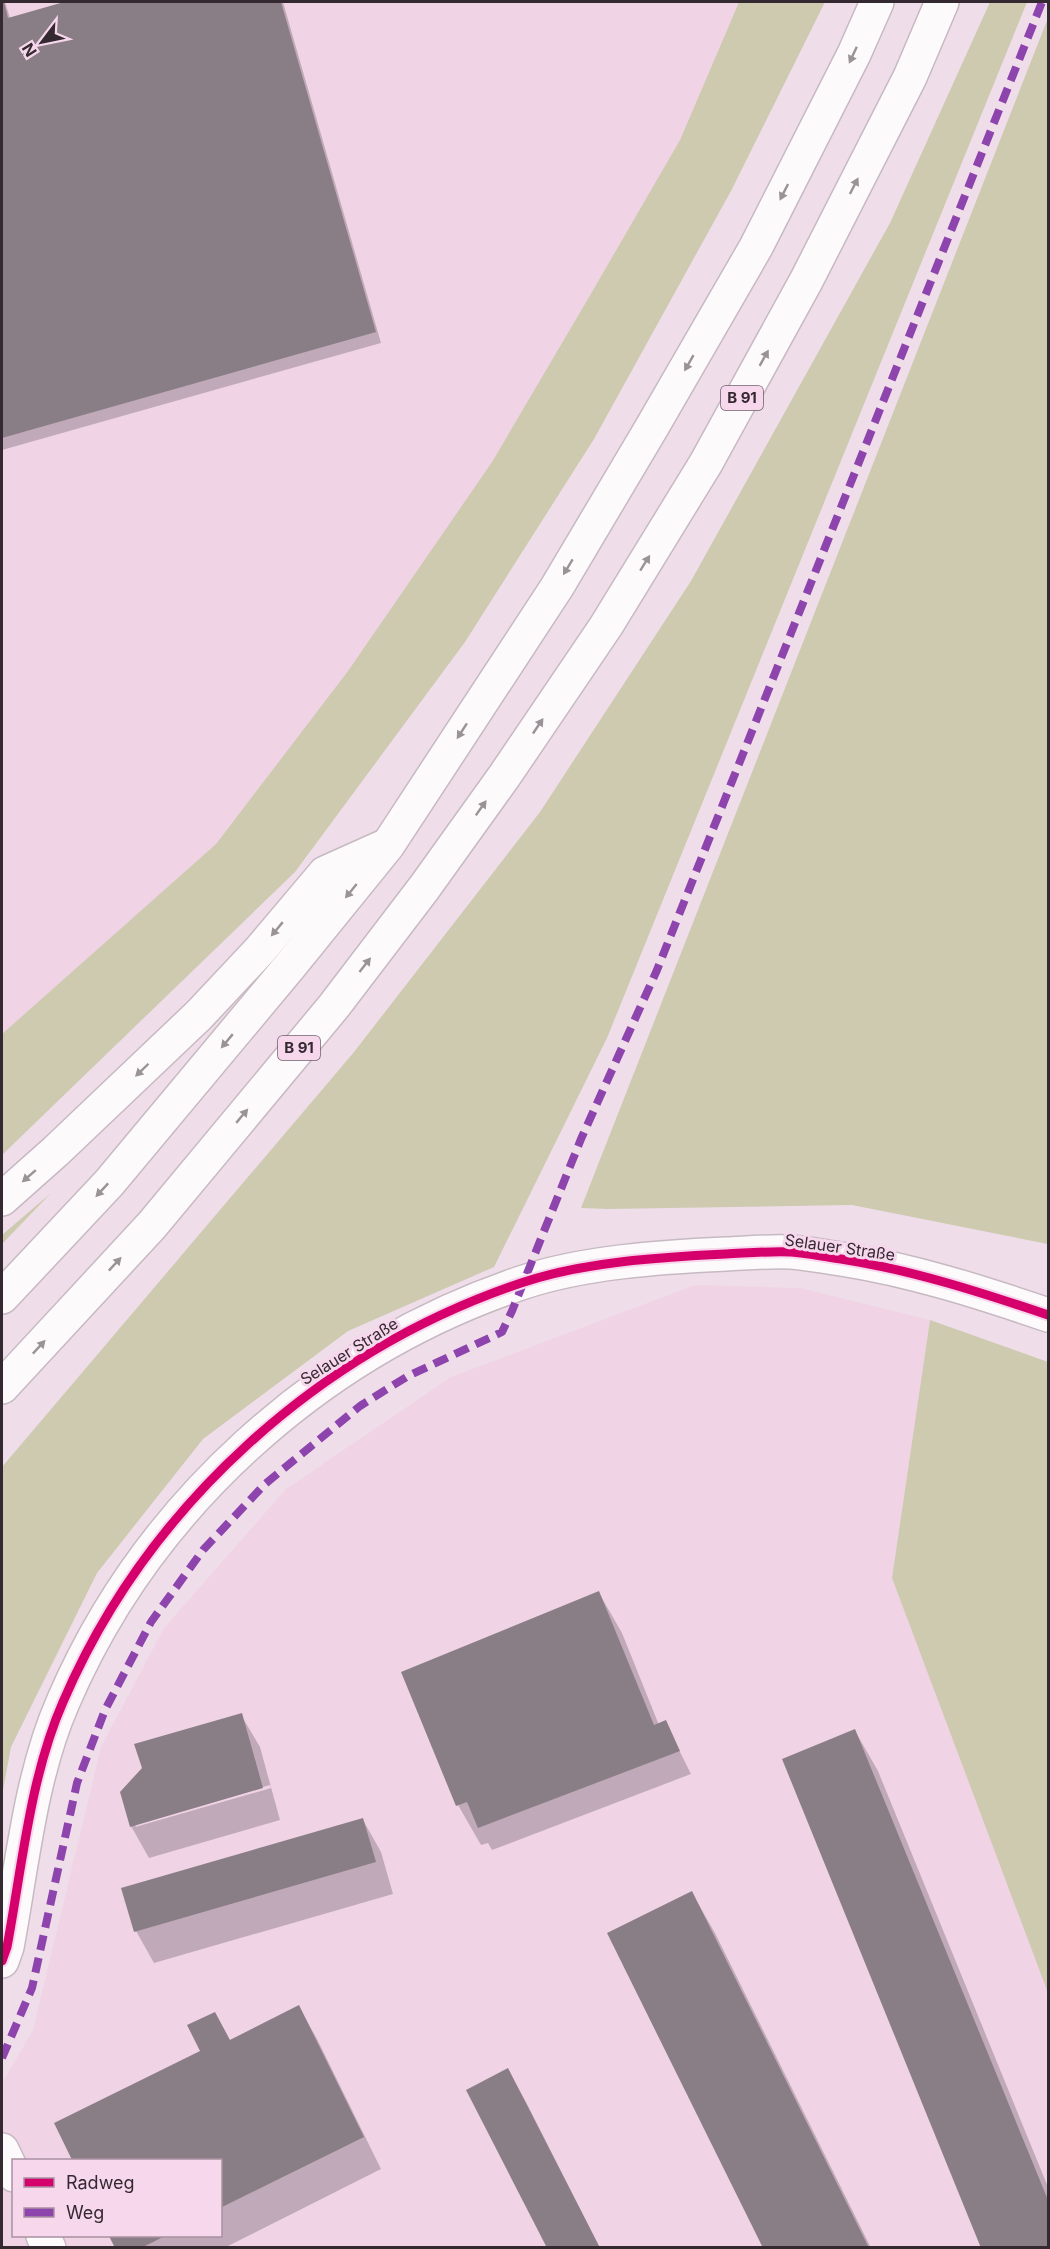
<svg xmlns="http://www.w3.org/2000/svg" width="1050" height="2249" font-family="Inter,sans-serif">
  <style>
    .built { fill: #f0d4e6; fill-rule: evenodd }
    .green { fill: #cdcab0 }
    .shadow { fill: #0003; fill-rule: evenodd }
    .building { fill: #8a7e86 }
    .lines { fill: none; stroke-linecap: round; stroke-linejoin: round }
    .minor-casing { stroke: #c7b9c2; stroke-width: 36 }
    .highway-casing { stroke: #c7b9c2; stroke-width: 36 }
    .minor { stroke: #fdfafc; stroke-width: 33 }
    .highway { stroke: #fdfafc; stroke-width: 33 }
    .quiet { stroke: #8e44ad; stroke-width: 8; stroke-dasharray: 15 8; stroke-linecap: butt }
    .cycleway-casing { stroke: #f6d7ec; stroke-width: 13 }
    .cycleway { stroke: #d6006c; stroke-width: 9 }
    .oneway { fill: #999296 }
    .labels { text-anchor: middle; stroke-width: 6; stroke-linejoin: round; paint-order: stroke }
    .shield { fill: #f6d7ec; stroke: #6f5d69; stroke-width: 1.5 }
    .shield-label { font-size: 15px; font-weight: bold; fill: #352931 }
    .street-label { font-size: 16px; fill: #352931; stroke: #f6d7ec }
  </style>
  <rect width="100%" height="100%" fill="#efdee9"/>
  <g class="built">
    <polygon points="2,2 739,2 680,140 589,297 492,462 348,671 216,844 2,1034"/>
    <path d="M695 1285 800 1288 930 1320 892 1578 1048 1982V2247L2 2248V2083L33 2030 101 1747 164 1628 286 1489 451 1377ZM14 2160H220V2236H14Z"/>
  </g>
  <g class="green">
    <polygon points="739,2 825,2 731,191 594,439 465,642 295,872 2,1155 2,1034 216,844 348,671 492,462 589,297 680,140"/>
    <polygon points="990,2 1027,2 607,1038 494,1267 348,1331 203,1439 97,1573 11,1747 2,1795 2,1467 354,1052 540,812 691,581 890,223"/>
    <polygon points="1048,18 1048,1244 852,1205 608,1209 581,1208"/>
    <polygon points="51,1193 2,1244 2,1235"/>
    <polygon points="930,1320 1048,1362 1048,1993 892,1578"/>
  </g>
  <g class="shadow">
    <polygon points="2,2 5,2 10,18 69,2 283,2 381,343 2,450"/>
    <polygon points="599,1593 622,1633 659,1725 665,1722 691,1774 492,1850 488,1843 481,1845 458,1805"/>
    <path d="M241 1715 260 1747 280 1820 149 1858 131 1826ZM270 1785 271 1788 135 1827 139 1822Z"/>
    <polygon points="855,1731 878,1771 1048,2187 1048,2248 983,2248"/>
    <polygon points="363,1820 381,1852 393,1894 154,1963 136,1931"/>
    <polygon points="692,1893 715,1933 871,2248 764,2248"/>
    <polygon points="299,2007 317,2039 381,2169 224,2248 117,2248 111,2236 220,2236 220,2160 74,2160 56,2123"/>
    <polygon points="508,2070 526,2102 600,2248 548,2248"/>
  </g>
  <g class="building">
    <polygon points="2,2 4,2 8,18 64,2 281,2 376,332 2,438"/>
    <polygon points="599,1591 654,1725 666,1720 680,1751 478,1828 467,1802 456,1806 401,1672"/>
    <polygon points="242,1713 263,1788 130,1827 120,1792 142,1768 134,1744"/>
    <polygon points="855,1729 1048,2200 1048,2248 981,2248 782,1759"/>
    <polygon points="363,1818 376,1862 134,1932 121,1888"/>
    <polygon points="692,1891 869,2248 763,2248 607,1933"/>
    <polygon points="299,2005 364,2137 220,2208 220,2160 72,2160 54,2123 200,2051 187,2025 215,2012 230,2040"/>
    <polygon points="508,2068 600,2248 547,2248 466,2090"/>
    <polygon points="109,2236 165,2236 141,2248 115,2248"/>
  </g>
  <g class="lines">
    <g class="minor-casing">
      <g id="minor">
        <path d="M2 1961 7 1947C22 1867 30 1777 63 1702 147 1506 319 1351 521 1283 583 1262 661 1257 726 1254 748 1253 770 1251 791 1252 807 1253 824 1257 841 1259 912 1270 980 1292 1048 1315"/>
        <polyline points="2,2150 14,2175"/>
        <polyline points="43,2236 49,2248"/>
      </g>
    </g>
    <g class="highway-casing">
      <g id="highway">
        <polyline points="2,1199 56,1151 199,1015 260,950 325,873 383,847"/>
        <polyline points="2,1297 109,1183 290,966 388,845 557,587 652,427 756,247 854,54 877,2"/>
        <polyline points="2,1387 152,1225 334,1006 424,888 505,775 606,626 706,463 806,281 910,77 942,2"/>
      </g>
    </g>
    <use href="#minor" class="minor"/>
    <use href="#highway" class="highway"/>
    <polyline class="quiet" points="2,2058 32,1988 77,1783 105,1710 151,1622 203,1550 265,1484 360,1406 408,1376 502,1332 512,1311 581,1139 657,970 1042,2"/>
    <g class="cycleway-casing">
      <path id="cycleway" d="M2 1961 7 1947C22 1867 30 1777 63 1702 147 1506 319 1351 521 1283 583 1262 661 1257 726 1254 748 1253 770 1251 791 1252 807 1253 824 1257 841 1259 912 1270 980 1292 1048 1315"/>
    </g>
    <use href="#cycleway" class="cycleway"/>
  </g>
  <defs><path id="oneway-solid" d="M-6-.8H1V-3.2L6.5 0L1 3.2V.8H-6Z" transform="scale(1.5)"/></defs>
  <g class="oneway">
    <use href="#oneway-solid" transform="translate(853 55) rotate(115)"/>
    <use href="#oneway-solid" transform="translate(854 186) rotate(-63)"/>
    <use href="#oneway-solid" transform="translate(784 192) rotate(117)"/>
    <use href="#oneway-solid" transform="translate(764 358) rotate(-61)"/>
    <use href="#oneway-solid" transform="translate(689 363) rotate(120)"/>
    <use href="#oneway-solid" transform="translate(645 563) rotate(-58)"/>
    <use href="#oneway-solid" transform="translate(568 567) rotate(121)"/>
    <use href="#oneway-solid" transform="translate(538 726) rotate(-56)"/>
    <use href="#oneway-solid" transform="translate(462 731) rotate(123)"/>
    <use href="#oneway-solid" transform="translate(481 808) rotate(-55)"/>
    <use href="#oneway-solid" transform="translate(351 891) rotate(129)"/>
    <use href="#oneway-solid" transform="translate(277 929) rotate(130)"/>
    <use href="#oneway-solid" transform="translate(365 965) rotate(-52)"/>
    <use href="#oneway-solid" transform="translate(227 1041) rotate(130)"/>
    <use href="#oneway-solid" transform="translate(142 1070) rotate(136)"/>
    <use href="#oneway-solid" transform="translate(242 1116) rotate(-50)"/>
    <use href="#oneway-solid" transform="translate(29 1176) rotate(139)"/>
    <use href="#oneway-solid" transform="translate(102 1190) rotate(133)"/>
    <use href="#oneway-solid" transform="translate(115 1264) rotate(-47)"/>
    <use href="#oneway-solid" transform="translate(39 1347) rotate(-47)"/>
  </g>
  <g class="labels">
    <g class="shield">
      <rect x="721" y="386" width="42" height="24" rx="4.5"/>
      <rect x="278" y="1036" width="42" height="24" rx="4.5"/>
    </g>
    <g class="shield-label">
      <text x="742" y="403">B 91</text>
      <text x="299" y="1053">B 91</text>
    </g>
    <g class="street-label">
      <text transform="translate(840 1247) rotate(8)" y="6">Selauer Straße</text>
      <text transform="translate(349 1351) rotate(-32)" y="6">Selauer Straße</text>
    </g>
  </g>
  <rect width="1050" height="2249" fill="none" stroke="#352931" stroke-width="6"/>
  <rect x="12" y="2159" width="210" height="78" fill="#f6d7ec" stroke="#a991a1" stroke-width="1.5"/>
  <rect x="24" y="2178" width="30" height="9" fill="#d6006c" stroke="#a991a1" stroke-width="1.5"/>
  <text x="66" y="2189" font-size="18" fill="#352931">Radweg</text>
  <rect x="24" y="2208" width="30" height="9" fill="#8e44ad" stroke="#a991a1" stroke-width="1.5"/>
  <text x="66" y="2219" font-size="18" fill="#352931">Weg</text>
  <g transform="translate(42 42) rotate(238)" stroke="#f6d7ec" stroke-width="4.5" paint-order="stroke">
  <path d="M0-4.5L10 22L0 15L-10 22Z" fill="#352931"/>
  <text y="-9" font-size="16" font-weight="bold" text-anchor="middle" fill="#352931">N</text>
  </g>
</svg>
